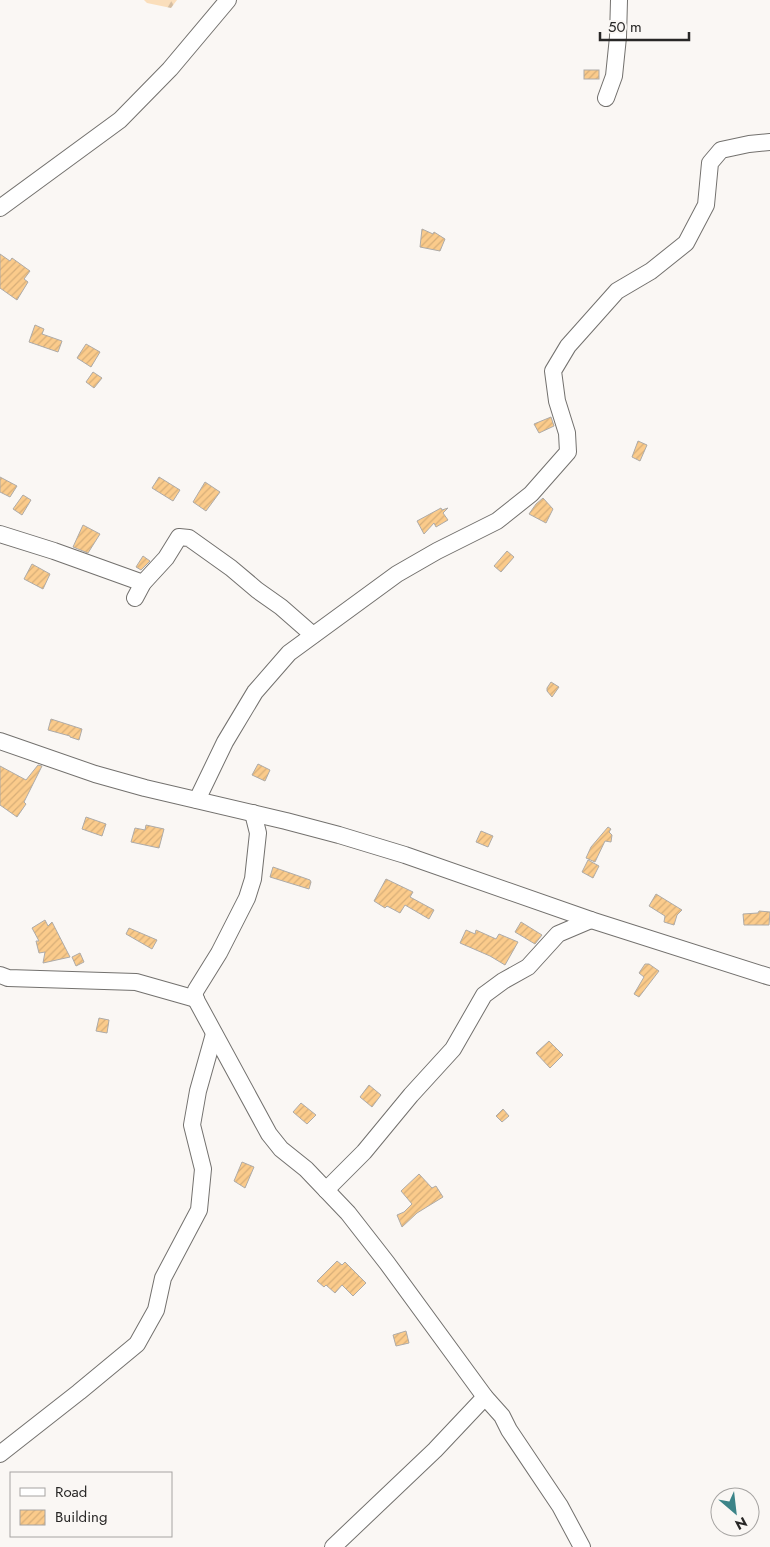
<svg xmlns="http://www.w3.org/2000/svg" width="770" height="1547" font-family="Jost,sans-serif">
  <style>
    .forest { fill: url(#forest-firs) }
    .building { fill: url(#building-hatch); stroke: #aeaba8 }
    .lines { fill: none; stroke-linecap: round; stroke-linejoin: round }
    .minor-casing { stroke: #73716e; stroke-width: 18 }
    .minor { stroke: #fff; stroke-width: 16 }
  </style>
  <defs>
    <pattern id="forest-firs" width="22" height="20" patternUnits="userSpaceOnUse" patternTransform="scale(1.25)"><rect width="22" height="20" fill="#fadebb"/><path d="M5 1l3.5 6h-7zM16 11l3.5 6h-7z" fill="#d6bea1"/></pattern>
    <pattern id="building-hatch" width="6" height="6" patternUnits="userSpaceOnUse" patternTransform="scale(1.25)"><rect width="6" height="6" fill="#fbcb8b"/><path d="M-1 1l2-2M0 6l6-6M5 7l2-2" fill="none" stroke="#d7ae78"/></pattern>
  </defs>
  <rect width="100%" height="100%" fill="#faf7f4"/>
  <polygon class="forest" points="144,0 177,0 171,8 147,3"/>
  <g class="building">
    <rect x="584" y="70" width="15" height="9"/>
    <polygon points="422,229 433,234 434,232 445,239 440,251 420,247"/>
    <polygon points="0,254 10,261 12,258 30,271 24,279 28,282 17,300 0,288"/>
    <polygon points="35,325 44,329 42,334 62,341 58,352 29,342"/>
    <polygon points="86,344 100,352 91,367 77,358"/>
    <polygon points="93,372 102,378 94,388 86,382"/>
    <polygon points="551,417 554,426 539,433 534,424"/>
    <polygon points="638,441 647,445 640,461 632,457"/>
    <polygon points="0,477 17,486 10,497 0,492"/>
    <polygon points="159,477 180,490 173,501 152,488"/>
    <polygon points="205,482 220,492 206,511 193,502"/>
    <polygon points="23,495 31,500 22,515 13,509"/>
    <polygon points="543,498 553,509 546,523 529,514 536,504"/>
    <polygon points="441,508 442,510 448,508 443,513 448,520 436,527 434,523 424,534 417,521"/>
    <polygon points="83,525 100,534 88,553 73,547"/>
    <polygon points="507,551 514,557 501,572 494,566"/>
    <polygon points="143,556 150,561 141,570 136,567"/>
    <polygon points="32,564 50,574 43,589 24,579"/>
    <polygon points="551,682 559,687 552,697 547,691 547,688"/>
    <polygon points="51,719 82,729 79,740 70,737 70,736 48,730"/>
    <polygon points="258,764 270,770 265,781 252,775"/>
    <polygon points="38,765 42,766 24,802 26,804 17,817 0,805 0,766 26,780"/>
    <polygon points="86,817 106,824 102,836 82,829"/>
    <polygon points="146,825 164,829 159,848 131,842 135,828 145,830"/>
    <polygon points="608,827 611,829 609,832 612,835 611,842 605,841 595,862 586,858 591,847"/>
    <polygon points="481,831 493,836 488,847 476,842"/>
    <polygon points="588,860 599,866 593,878 582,872"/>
    <polygon points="273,867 310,880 311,882 309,889 270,877"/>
    <polygon points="386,879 413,892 410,897 434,910 429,919 405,905 400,913 387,906 385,908 374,901"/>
    <polygon points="656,894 682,910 677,915 674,925 664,922 665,916 649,906"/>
    <polygon points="759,911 770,912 769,925 744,925 743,914 758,913"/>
    <polygon points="45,920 48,926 52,922 70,957 43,963 45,952 39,953 36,941 39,941 32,928"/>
    <polygon points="521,922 542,935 535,944 515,932"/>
    <polygon points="129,928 157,940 152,949 126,934"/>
    <polygon points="466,930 475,934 476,930 496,939 499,934 518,942 505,965 490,956 460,943"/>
    <polygon points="80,953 84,962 76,966 72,957"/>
    <polygon points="645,964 649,964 659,971 639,997 634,994 644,977 639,973"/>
    <polygon points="99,1018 109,1020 107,1033 96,1031"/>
    <polygon points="549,1041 563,1055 550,1068 536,1053"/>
    <polygon points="369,1085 381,1095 372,1107 360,1097"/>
    <polygon points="301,1103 316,1115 307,1124 293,1112"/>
    <polygon points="503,1109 509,1116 502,1122 496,1116"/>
    <polygon points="242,1162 254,1167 245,1188 234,1181"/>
    <polygon points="419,1174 432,1188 436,1186 443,1197 417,1213 402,1227 397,1215 404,1212 412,1204 401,1191"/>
    <polygon points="337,1261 342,1265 345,1262 366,1283 353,1296 342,1285 335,1293 326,1285 324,1287 317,1281"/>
    <polygon points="406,1331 409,1343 396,1346 393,1335"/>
  </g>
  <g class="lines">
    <g class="minor-casing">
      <g id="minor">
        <polyline points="606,98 614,76 618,37 619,0"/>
        <polyline points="0,208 120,120 170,69 228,0"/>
        <polyline points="0,534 54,551 143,583"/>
        <polyline points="135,598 143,583 166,558 179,537 189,538 231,568 257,590 281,607 313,635"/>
        <polyline points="0,741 95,774 145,788 286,821 339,835 405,855 591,920 770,977"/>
        <polyline points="197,800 225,742 255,692 289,653 397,574 437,551 497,521 531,494 568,452 567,433 557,401 553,371 568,346 617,291 651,271 686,243 706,205 710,163 721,150 749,144 770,142"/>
        <polyline points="253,813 258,833 253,879 247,898 219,953 196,990 194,996 269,1134 281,1149 306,1169 348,1213 387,1263 485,1397 502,1416 509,1430 560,1506 582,1547"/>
        <polyline points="0,975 8,978 136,982 196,999"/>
        <polyline points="326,1190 364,1152 411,1095 453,1049 484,995 503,981 528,967 558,934 591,920"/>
        <polyline points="0,1454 79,1392 137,1344 156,1310 163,1278 199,1210 203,1169 192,1125 198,1091 214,1034"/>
        <polyline points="333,1547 435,1450 485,1397"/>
      </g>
    </g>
    <use href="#minor" class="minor"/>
  </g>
  <rect x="10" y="1472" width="162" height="65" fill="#faf7f4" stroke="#a6a4a2"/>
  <rect x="20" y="1488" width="25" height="8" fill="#ffffff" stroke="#a6a4a2"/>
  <text x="55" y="1497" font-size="15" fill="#282726">Road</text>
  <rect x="20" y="1510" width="25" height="15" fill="url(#building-hatch)" stroke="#a6a4a2"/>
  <text x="55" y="1522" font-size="15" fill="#282726">Building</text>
  <g transform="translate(735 1512) rotate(152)"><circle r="24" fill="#faf7f4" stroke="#a6a4a2"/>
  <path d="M0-4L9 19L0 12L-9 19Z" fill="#3c8488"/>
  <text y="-8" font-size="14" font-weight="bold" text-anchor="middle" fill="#282726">N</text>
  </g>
  <path d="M600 32v8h89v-8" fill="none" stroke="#282726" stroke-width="2.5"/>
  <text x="608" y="32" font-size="15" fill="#282726" stroke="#faf7f4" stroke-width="4" paint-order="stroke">50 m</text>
</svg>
